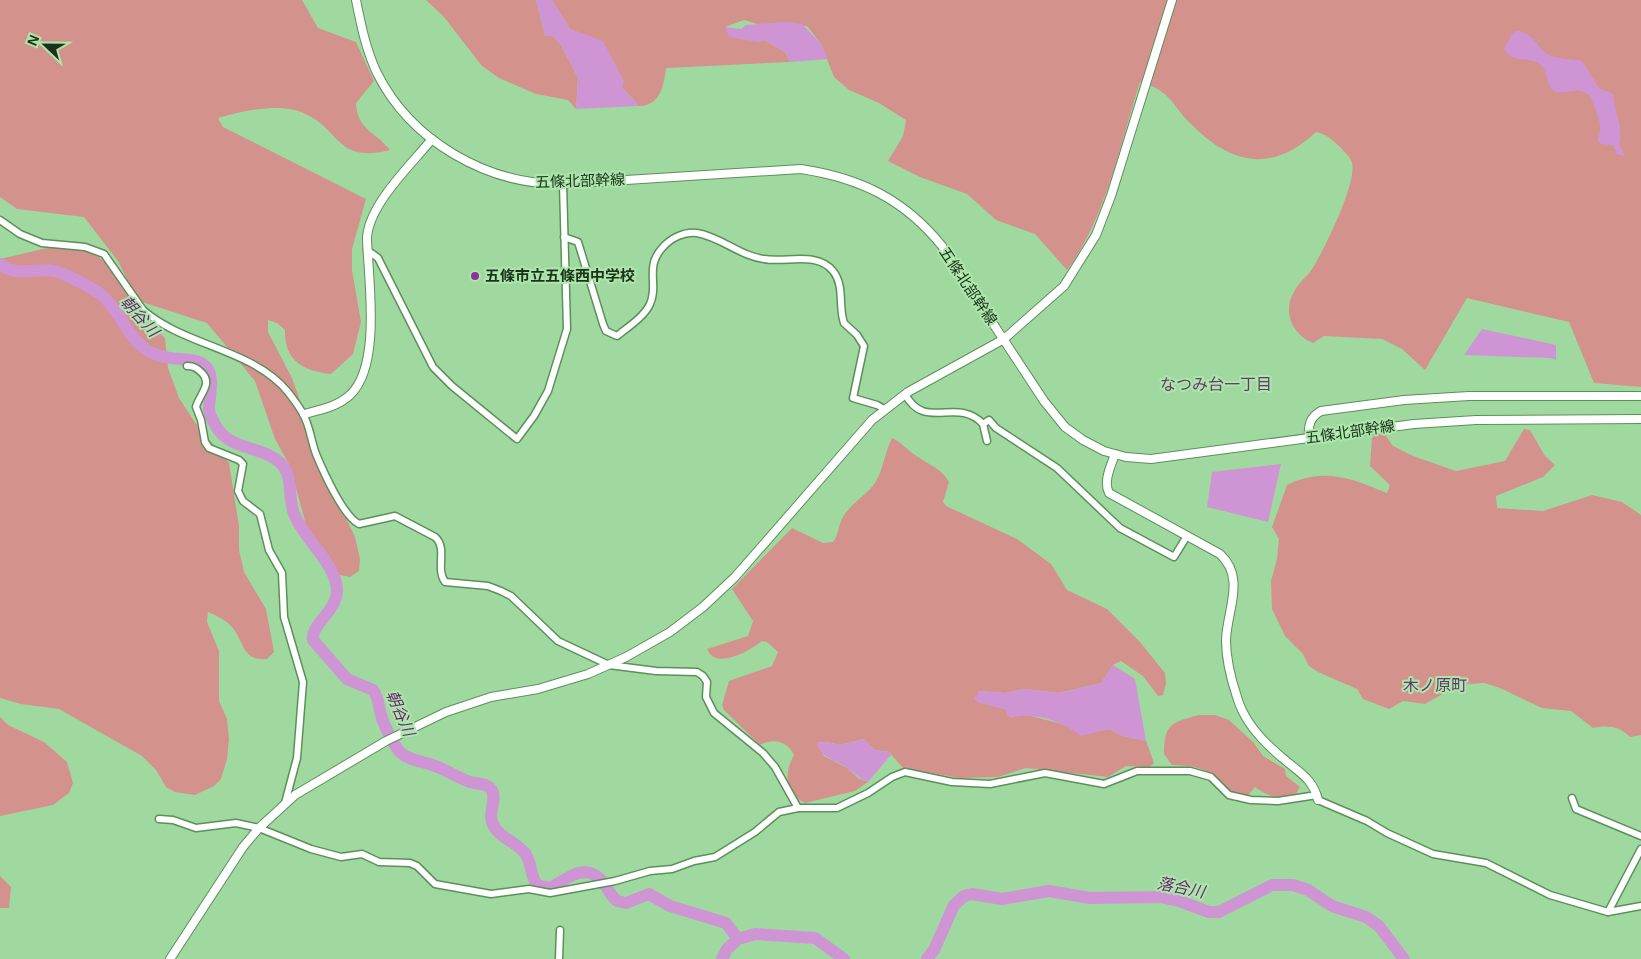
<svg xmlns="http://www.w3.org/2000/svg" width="1641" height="959" font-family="Helvetica,'Noto Sans JP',sans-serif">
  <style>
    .green { fill: #d4928d }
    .water { fill: #cf94d4 }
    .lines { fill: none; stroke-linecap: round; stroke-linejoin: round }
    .river { stroke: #cf94d4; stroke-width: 12 }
    .minor-casing { stroke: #5b905a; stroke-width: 9 }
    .tertiary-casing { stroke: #5b905a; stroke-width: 10 }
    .minor { stroke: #fff; stroke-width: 6 }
    .tertiary { stroke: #fff; stroke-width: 8 }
    .poi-dot { fill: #903099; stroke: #ade6ab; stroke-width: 2 }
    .labels { text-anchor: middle; stroke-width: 4; stroke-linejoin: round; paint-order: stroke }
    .street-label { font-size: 15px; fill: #1b321b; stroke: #ade6ab }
    .poi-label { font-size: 15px; font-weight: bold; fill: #1b321b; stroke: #ade6ab; text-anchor: start }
    .water-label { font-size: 16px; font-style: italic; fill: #6c2673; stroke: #ade6ab }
    .neighbourhood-label { font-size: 16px; fill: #67386b; stroke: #ade6ab }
  </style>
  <rect width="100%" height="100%" fill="#a0d99f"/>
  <g class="green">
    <path d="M0 0H302L318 28 356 42 374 81 356 103C357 130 376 132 390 150 334 164 342 128 301 112 279 103 240 111 218 118L223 127 366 199 352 249V270L361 322 353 354 331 374C304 371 284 361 285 330L277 323 268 320V332L292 378 332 489 355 537 360 559 359 571 350 577 340 575 332 569 306 525 290 466 275 439 255 381 207 323 142 302 132 289 118 261 84 217 17 209 0 197Z"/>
    <polygon points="426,0 536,0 545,36 553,36 561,45 578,78 576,109 568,100 536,94 499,78 482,66 444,17"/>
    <path d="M552 0H1641V387L1594 383 1569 322 1467 298 1425 370 1402 349 1382 339 1324 336 1313 343C1291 334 1282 311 1295 290 1300 281 1309 275 1314 266 1325 247 1357 183 1352 163 1351 158 1344 151 1341 148 1333 140 1326 134 1316 132 1272 173 1232 165 1192 125 1171 105 1172 91 1140 82 1120 144 1106 218 1067 270L1035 234 996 220 967 194 920 177 888 161 903 136 906 120 879 103 849 90 834 77 821 44 807 26 771 28 744 20 725 27 758 42 764 40 785 52 790 62 666 68C664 86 660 106 639 106L622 87 603 42 570 29Z"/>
    <path d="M64 244C113 256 111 269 135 308 142 319 156 329 165 338L168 368 179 398 196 424 229 463 239 526V550L244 572 266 609 274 652 267 659C242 661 245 643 232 627 226 620 217 616 208 612L207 622 219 651V701L227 719 229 739 227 759 221 779 214 786 195 795 175 792 166 787 156 770 142 756 59 709 21 704 0 698V259Z"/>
    <path d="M1524 429 1530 430 1545 456 1555 465 1543 477 1496 496 1497 508 1543 511 1592 495 1622 502 1641 515V735L1630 737C1619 726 1608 725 1593 728L1571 711 1542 708 1500 688 1484 683 1458 685 1425 704 1403 701 1389 709 1363 699 1357 689 1318 672 1309 666 1303 654 1285 636 1272 609 1271 581 1277 559 1279 539 1272 527 1287 485C1323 467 1352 478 1387 493L1390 485 1370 466 1372 437 1384 433 1393 446 1413 456 1456 471 1505 461Z"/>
    <path d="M892 438C903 443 908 451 918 457 931 466 941 468 949 482L943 502 946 506 1017 539 1051 564 1067 590 1107 609 1140 642 1165 673 1166 684 1163 695 1158 696 1143 676 1121 661 1113 665 1101 683 1059 693 1024 689 1005 693 979 691 978 702 1069 726 1081 735 1109 729 1123 736 1146 741 1154 763 1150 767 1126 766 1108 777 1026 768 998 777 960 778 903 768 889 752 875 750 864 739 840 745 826 742H817L824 756 847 768 858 778 868 782 855 791 805 803C784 792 784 773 794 755 788 741 772 738 760 745L724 710 722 705 729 681 772 666 778 652 767 642 762 641C751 650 716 671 707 649L748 636 753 621 732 589 792 528 823 543 833 542C839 535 838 525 843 517 851 503 868 494 875 483 883 470 885 452 892 438Z"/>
    <path d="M1199 715H1215L1229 720 1254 743 1263 756 1285 769 1286 776 1300 787 1296 794C1280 800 1268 797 1255 787L1247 797 1229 793C1211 769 1201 766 1172 765L1164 754C1164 724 1172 722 1199 715Z"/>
    <polygon points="0,717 8,725 44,742 67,762 73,783 69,793 53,805 0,816"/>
    <polygon points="0,876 11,887 9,908 0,908"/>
  </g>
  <g class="water">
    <polygon points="536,0 552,0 570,29 603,41 624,81 622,87 639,106 576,109 578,78 561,45 553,36 545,36"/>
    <polygon points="785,22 802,24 821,44 828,59 790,62 785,52 764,40 758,42 729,37 725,27 741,29 746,25"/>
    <path d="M1516 31C1532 31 1536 46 1547 54 1555 59 1573 59 1582 61L1599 88 1613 94C1614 112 1624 128 1619 145L1625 156 1617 154 1613 145C1587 145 1603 138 1600 124 1600 121 1592 100 1591 98 1590 95 1584 92 1582 91 1575 89 1563 94 1555 92 1544 84 1550 70 1538 63 1525 56 1513 64 1504 49L1512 34Z"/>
    <polygon points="1482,329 1556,345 1556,360 1550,358 1464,355"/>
    <polygon points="1281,464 1268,522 1207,507 1212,472"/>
    <path d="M1113 665 1135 679 1146 741 1123 736 1109 729 1081 736C1064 722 1032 711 1011 718L1007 715V710L978 702 974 699 979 691 1005 693 1024 689 1059 693 1101 683Z"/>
    <path d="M864 739 875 750 889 752 891 755 868 782C859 778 855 774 847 768 836 760 820 758 817 742H826L840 745Z"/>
  </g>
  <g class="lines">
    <g class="river">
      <path d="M0 264C17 278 36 267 55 271 68 275 84 284 96 291 117 304 124 333 144 348 165 364 192 355 204 365 216 373 209 397 209 409 209 414 213 421 216 426 230 452 266 445 283 466 294 480 287 500 295 516 305 539 330 559 336 583 343 609 310 623 313 640L347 679 373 690C379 698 378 705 381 715 384 725 393 744 400 752 409 761 424 761 435 766 447 770 458 778 470 782 476 784 487 783 491 789 498 798 488 812 492 822 498 838 515 841 525 853 532 863 530 875 537 885L551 888C566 879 584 863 600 879 607 886 610 895 617 901L626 903 649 894 670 906 726 923 738 939"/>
      <polyline points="722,959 727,949 738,939 755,934 815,938 844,959"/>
      <polyline points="927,959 934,950 954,905 964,896 972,894 1002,899 1049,891 1090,898 1160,897 1179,901 1209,912 1219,912 1272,885 1293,885 1308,890 1332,906 1366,917 1379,926 1404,959"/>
    </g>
    <g class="minor-casing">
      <g id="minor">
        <path d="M0 220 20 234 42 243 85 247 104 254 143 310C184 346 253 349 288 392 293 399 299 406 303 414 310 426 311 441 316 454 323 471 343 516 359 524L395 516 435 537C448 548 435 568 445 582L488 586 501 591 511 596 558 641 609 665 656 671 697 672 703 676 707 682 706 697 714 713 763 753 775 767 798 808"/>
        <path d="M564 237 578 242 603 324 606 331 617 336C628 327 644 317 650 304 659 284 644 267 663 247 671 238 685 231 697 233 721 237 740 256 764 259 786 263 817 251 833 271 845 286 838 306 844 323L857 335 864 346 853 398 877 405 884 409"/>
        <polyline points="367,250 378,258 433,367 452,386 517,439 534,416 548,391 567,329 563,184"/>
        <path d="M187 366C194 366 197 368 202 373 213 384 199 395 196 407L201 420 205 442 209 448 239 460 243 464 238 491 243 501 260 514 269 550 282 573 284 617 303 682 297 758 285 803"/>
        <path d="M905 394C925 432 957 396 983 424L987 441"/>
        <polyline points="983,424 989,420 996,428 1057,468 1120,528 1174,557 1187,536"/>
        <polyline points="1572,798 1576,809 1641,836"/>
        <polyline points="1318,800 1367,821 1387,833 1433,854 1486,863 1550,895 1608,912 1641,906"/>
        <polyline points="159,819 173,820 196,828 236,823 259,828 311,849 341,857 362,854 379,862 410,863 417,866 435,884 491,894 529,889 550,893 615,881 650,871 672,869 694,861 715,857 755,832 779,812 798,808 837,808 868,793 892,777 905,772 952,782 990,784 1045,773 1104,784 1137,771 1190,771 1211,777 1229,795 1251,800 1278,801 1317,795"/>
        <polyline points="1608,912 1641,849"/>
        <polyline points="559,959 560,930"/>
      </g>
    </g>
    <g class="tertiary-casing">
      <g id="tertiary">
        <path d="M356 0C361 25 366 50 377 73 411 141 487 185 563 184L801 169C860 178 904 199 942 246L1044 401 1065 427 1083 440 1104 451 1126 457 1151 459 1414 424 1476 420 1641 419"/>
        <path d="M304 414C319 410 337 407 350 395 382 365 368 278 367 238 369 204 411 165 432 139"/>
        <path d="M1309 437C1308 425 1310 417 1321 411L1404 400 1469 396H1641"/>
        <path d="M1115 454C1111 466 1103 481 1109 493L1220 554C1246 578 1227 610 1226 640 1226 660 1231 679 1237 697 1244 722 1265 744 1285 760 1300 773 1313 779 1318 800"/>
        <polyline points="170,959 243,847 259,828 295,795 386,741 446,712 491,697 538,689 588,674 626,657 670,632 703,607 735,577 872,420 908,392 1004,339 1064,286 1096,235 1111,196 1172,0"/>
      </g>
    </g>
    <use href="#minor" class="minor"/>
    <use href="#tertiary" class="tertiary"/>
  </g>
  <circle class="poi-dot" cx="475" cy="276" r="5"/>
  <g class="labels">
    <g class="street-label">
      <text transform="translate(580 181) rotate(-2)" y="5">五條北部幹線</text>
      <text transform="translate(968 286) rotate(56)" y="5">五條北部幹線</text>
      <text transform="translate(1350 432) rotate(-8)" y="5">五條北部幹線</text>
    </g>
    <g class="poi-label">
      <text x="485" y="281">五條市立五條西中学校</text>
    </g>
    <g class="water-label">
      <text transform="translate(140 316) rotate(48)" y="6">朝谷川</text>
      <text transform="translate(401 713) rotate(67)" y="6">朝谷川</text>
      <text transform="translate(1181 887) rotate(11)" y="6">落合川</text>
    </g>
    <g class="neighbourhood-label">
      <text x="1216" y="390">なつみ台一丁目</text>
      <text x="1435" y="691">木ノ原町</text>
    </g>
  </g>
  <g transform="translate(45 45) rotate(292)" stroke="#ade6ab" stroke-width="4" paint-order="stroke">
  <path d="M0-4L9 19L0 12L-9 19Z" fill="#1b321b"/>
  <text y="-8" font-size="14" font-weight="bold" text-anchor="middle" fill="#1b321b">N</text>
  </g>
</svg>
